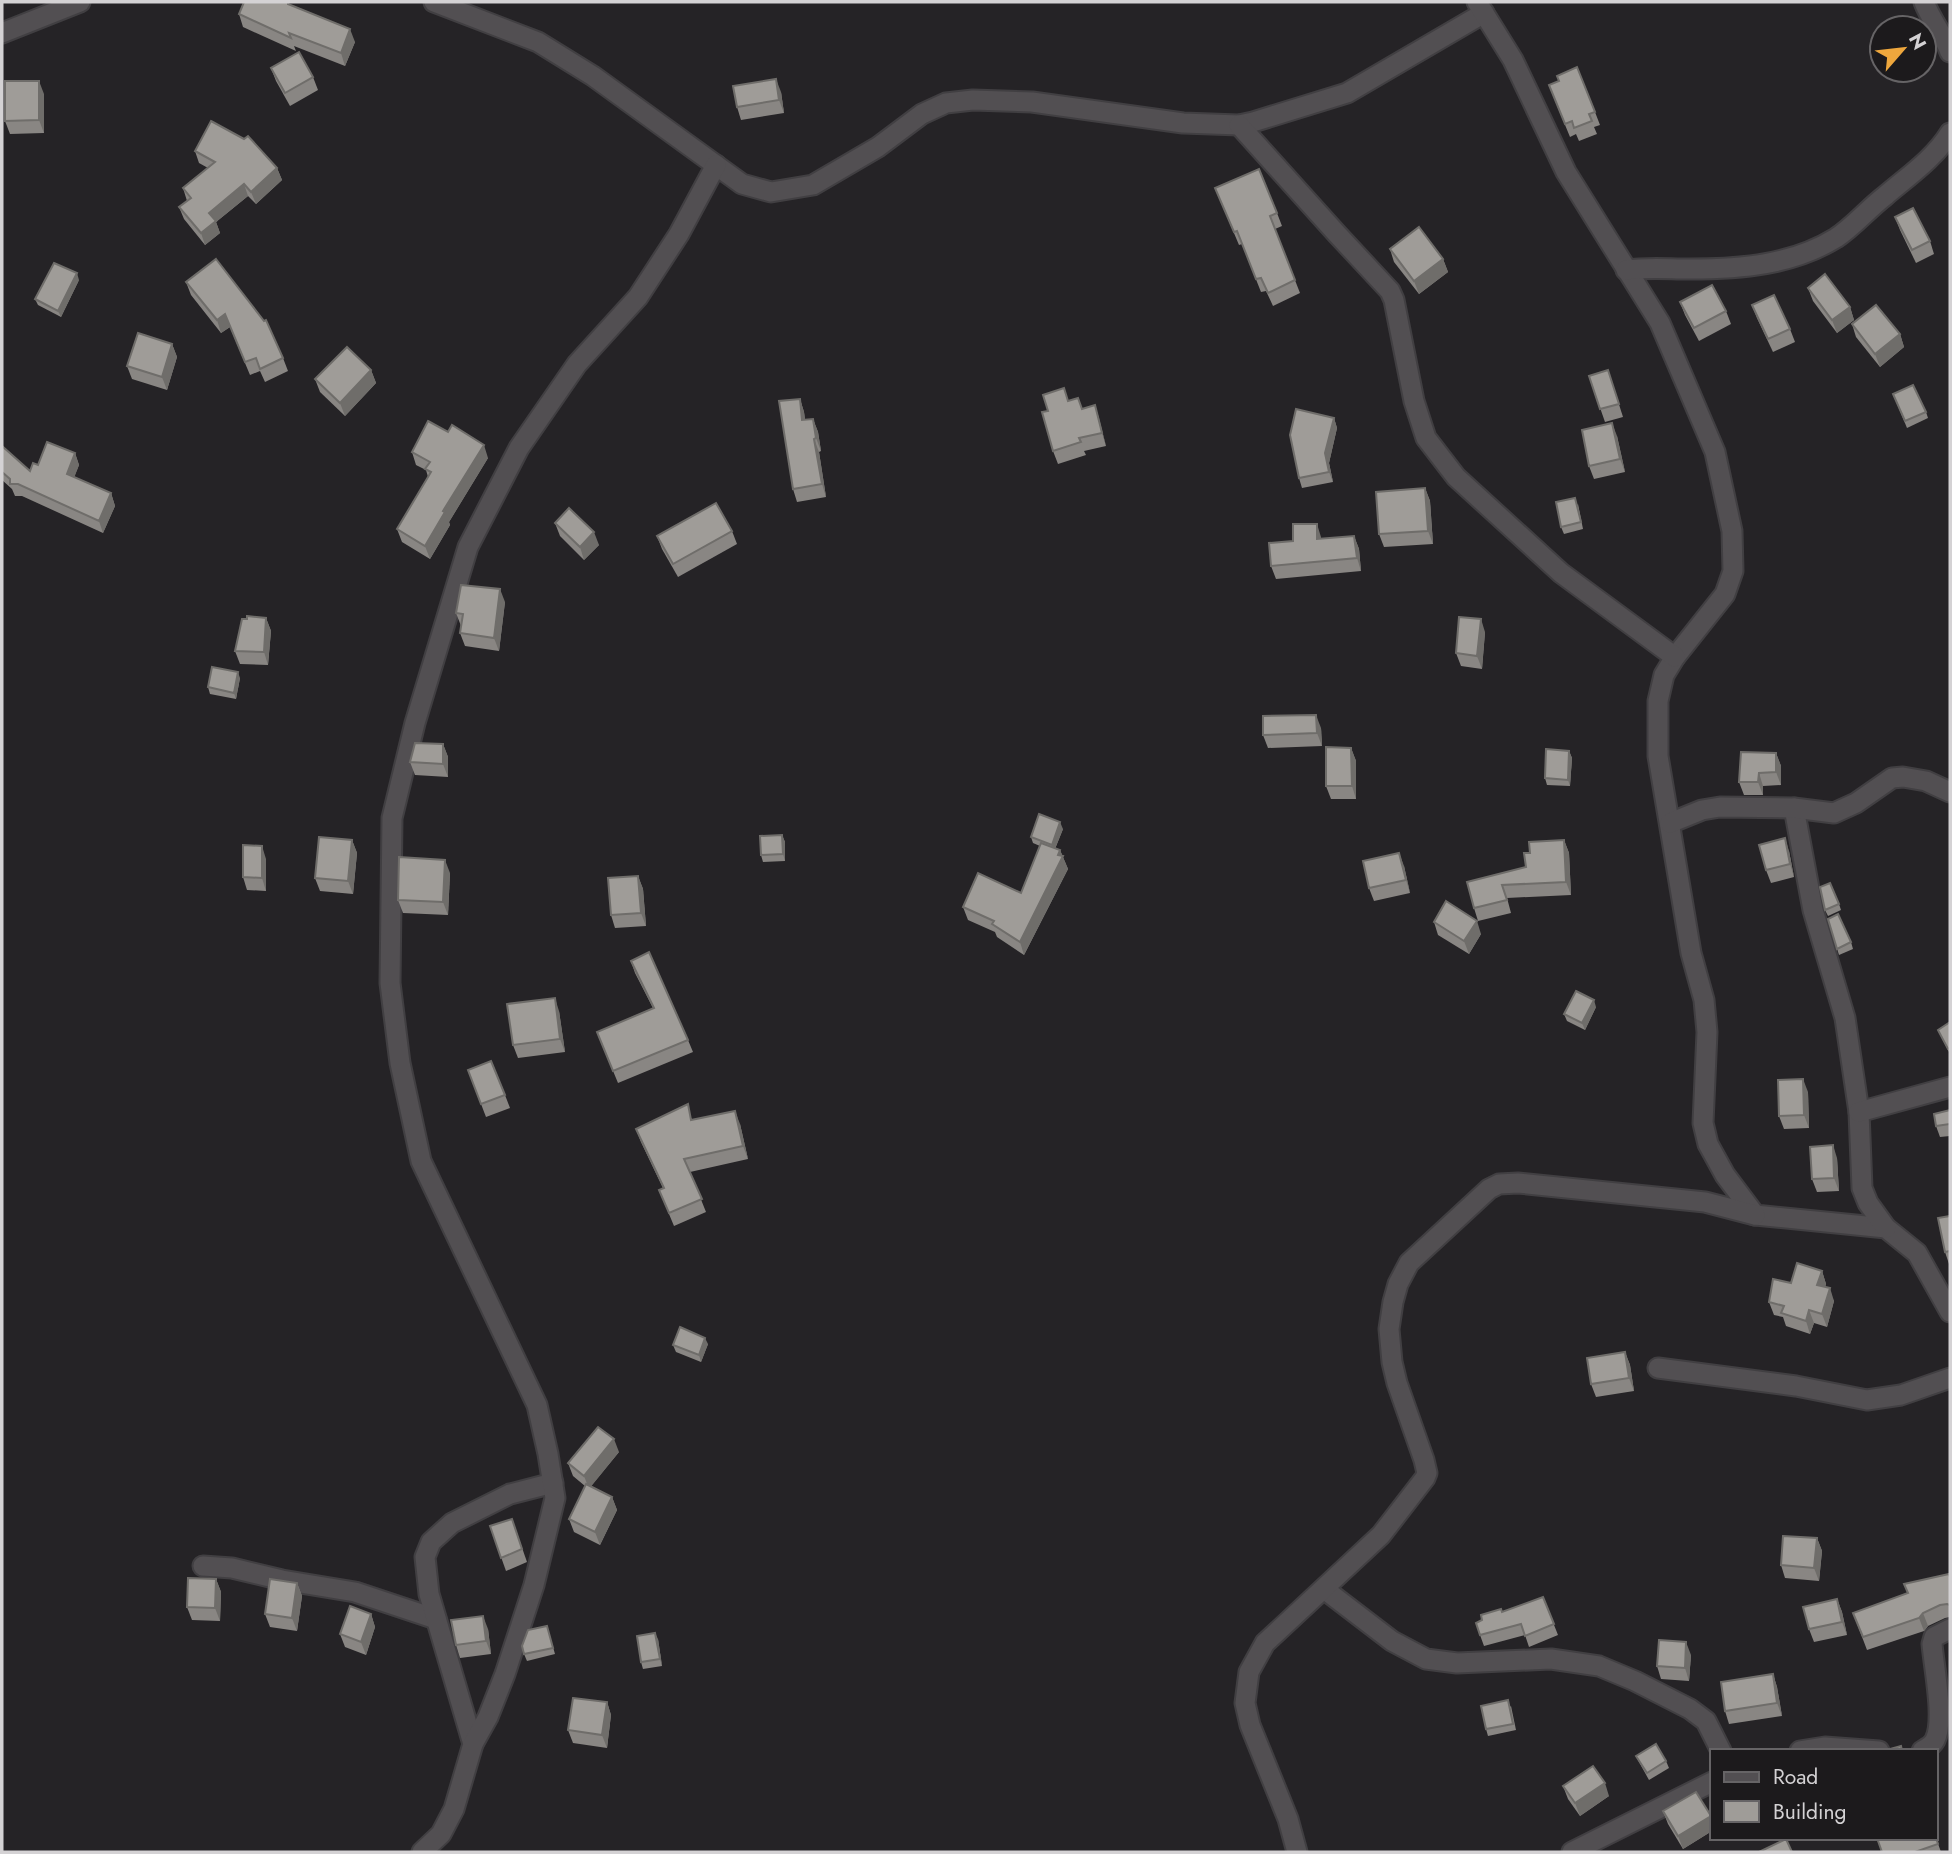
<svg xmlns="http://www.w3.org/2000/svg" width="1952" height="1854" font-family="Jost,sans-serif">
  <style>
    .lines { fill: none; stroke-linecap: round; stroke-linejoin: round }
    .minor-casing { stroke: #413f42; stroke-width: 23 }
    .minor { stroke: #524f52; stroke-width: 19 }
    .wall { fill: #898683 }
    .shaded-wall { fill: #6f6d6a }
    .building { fill: #9f9c98; stroke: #6f6d6a; stroke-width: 2 }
  </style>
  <rect width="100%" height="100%" fill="#252326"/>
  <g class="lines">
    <g class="minor-casing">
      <g id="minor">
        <polyline points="434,2 538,42 593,76 742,184 771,192 813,185 878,147 922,114 946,103 973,100 1032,102 1183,123 1239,125 1253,122 1347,93 1484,13"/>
        <polyline points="1477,2 1513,60 1566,172 1660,323 1715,452 1732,531 1733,571 1725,594 1675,657 1664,675 1658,701 1658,756 1691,953 1704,1000 1707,1032 1703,1123 1708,1144 1725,1175 1755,1215 1886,1228 1917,1253 1950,1312"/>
        <path d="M1924 2C1931 20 1943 34 1950 52"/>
        <polyline points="2,33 80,2"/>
        <polyline points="1239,125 1337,234 1390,291 1394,300 1414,401 1426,438 1456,477 1561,573 1675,657"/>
        <path d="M1626 270C1648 267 1668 269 1690 269 1741 269 1792 265 1836 238 1853 227 1868 209 1885 196 1907 177 1934 159 1950 133"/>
        <polyline points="1794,808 1813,910 1845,1018 1859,1112 1862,1188 1868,1203 1886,1228"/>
        <polyline points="1670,823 1702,810 1720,807 1794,808 1834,813 1856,803 1892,778 1903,777 1926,781 1950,792"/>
        <polyline points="1859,1112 1950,1087"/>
        <polyline points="1658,1368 1796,1386 1867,1400 1901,1395 1950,1378"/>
        <polyline points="203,1566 232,1568 282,1580 355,1592 436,1619"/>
        <polyline points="1324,1589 1392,1641 1426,1659 1457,1663 1551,1659 1599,1666 1635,1681 1690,1709 1706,1721 1721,1751"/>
        <polyline points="473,1744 429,1594 425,1557 431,1542 452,1523 510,1494 553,1483"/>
        <polyline points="1800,1751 1825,1747 1879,1751"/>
        <path d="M1922 1751C1927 1748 1932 1746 1935 1740 1945 1720 1934 1668 1932 1644L1934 1637 1950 1629"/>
        <polyline points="422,1852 441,1834 454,1809 473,1744 488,1717 505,1674 534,1585 555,1498 548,1454 537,1405 421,1161 400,1063 390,983 392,818 415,723 468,547 519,448 577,364 638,297 679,234 716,165"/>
        <polyline points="1297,1852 1288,1819 1250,1725 1245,1703 1249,1672 1265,1643 1381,1535 1425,1478 1427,1473 1424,1460 1397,1383 1392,1362 1389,1329 1393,1302 1398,1284 1409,1263 1489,1189 1499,1184 1518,1183 1705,1202 1755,1215"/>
        <polyline points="1572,1852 1712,1782"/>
      </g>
    </g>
    <use href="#minor" class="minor"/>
  </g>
  <g class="wall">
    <polygon points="290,5 355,42 345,66 294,46 296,51 243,27 239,14"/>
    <polygon points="271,68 313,77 318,90 290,106 276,81"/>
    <polygon points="781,92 784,113 741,120 737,107"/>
    <polygon points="44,94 44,133 10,134 5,121"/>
    <polygon points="1554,98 1595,112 1600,125 1594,127 1597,134 1579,141 1576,134 1570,137"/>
    <polygon points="195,151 277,168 282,180 256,204 248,196 216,222 220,233 205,245 184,219 179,207 187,201 183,188 208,168 199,163"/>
    <polygon points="1215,188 1277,213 1282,226 1275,229 1300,293 1273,306 1266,291 1261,292 1242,244 1239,245"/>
    <polygon points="1895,217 1930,241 1934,254 1916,263 1900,230"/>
    <polygon points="1390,249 1443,259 1448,272 1419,294 1394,262"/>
    <polygon points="79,280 61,317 38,305 35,299"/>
    <polygon points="186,282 283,358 288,371 265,382 260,371 250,375 230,327 221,333 191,295"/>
    <polygon points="1808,288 1850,307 1854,320 1837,333 1813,301"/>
    <polygon points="1680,302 1726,311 1731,324 1699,341 1685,315"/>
    <polygon points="1752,305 1790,329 1795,342 1773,352 1757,318"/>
    <polygon points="1852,324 1900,334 1904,347 1880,367 1856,337"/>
    <polygon points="172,344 177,357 167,390 132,379 127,366"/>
    <polygon points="371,370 376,383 345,416 320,392 315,379"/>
    <polygon points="1608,370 1623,417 1605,422 1589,376"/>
    <polygon points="1893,394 1926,412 1928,418 1907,428"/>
    <polygon points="800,399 804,412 805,420 813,419 818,432 821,451 819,452 826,497 797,502 793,489"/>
    <polygon points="1069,401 1082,409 1095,405 1106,446 1084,451 1086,455 1058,464 1053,451 1048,411"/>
    <polygon points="1334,418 1337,428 1329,463 1333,482 1302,488 1299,478"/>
    <polygon points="1617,436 1625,472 1594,479 1589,466"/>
    <polygon points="2,446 30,471 38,465 75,453 79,465 74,477 111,493 115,506 103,533 22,496 15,496 12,489 2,480"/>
    <polygon points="412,452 488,458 449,522 450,525 430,559 402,542 397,529 428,477 426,470 416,465"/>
    <polygon points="1425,488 1430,501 1433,544 1384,547 1379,534"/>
    <polygon points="1578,504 1583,529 1564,534 1561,527"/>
    <polygon points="555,523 599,545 584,560 560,536"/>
    <polygon points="732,531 737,544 678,577 662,549 657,536"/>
    <polygon points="1354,536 1359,549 1361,571 1276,579 1271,566 1293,541 1321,537 1321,539"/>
    <polygon points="505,602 499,651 465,646 460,633 461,626 456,613"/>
    <polygon points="266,618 271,631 268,665 240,664 235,651 247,619"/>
    <polygon points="1485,632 1482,669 1461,666 1456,653"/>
    <polygon points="240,678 236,699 210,694 208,687"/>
    <polygon points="1321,728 1322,746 1268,748 1263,735"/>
    <polygon points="443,744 448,757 448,777 415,775 410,762"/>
    <polygon points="1351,748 1356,761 1356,799 1331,799 1326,786"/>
    <polygon points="1569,751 1572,758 1570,786 1547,785 1545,778"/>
    <polygon points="1776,753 1781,766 1781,785 1763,786 1763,795 1744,795 1739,782"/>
    <polygon points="1063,829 1055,849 1060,850 1068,869 1024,955 997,937 995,932 968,920 963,907 1021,893 1040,846 1033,843 1031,837"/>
    <polygon points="782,835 785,842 785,861 763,862 761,855"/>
    <polygon points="352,840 357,853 353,894 320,891 315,878"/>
    <polygon points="1564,840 1569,853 1571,895 1507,898 1511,913 1478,921 1474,908 1526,867 1530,853"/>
    <polygon points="1789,851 1794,877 1771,883 1766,870"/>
    <polygon points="266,859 266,891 247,890 243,877"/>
    <polygon points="1404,866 1410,893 1374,901 1369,888"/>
    <polygon points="450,873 448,915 403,913 398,900"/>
    <polygon points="638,876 643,889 646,926 615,928 611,915"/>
    <polygon points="1839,904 1841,910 1828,916 1825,910"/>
    <polygon points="1828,919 1851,942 1853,949 1839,955"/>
    <polygon points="1434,922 1481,934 1469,954 1438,935"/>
    <polygon points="631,961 688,1040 693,1052 618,1083 597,1032 653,1008 635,973"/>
    <polygon points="1596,1007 1585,1030 1567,1021 1564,1014"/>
    <polygon points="559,1011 565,1052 518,1058 513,1045"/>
    <polygon points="1950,1022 1950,1054 1938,1030"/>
    <polygon points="468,1070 505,1095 510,1108 486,1117"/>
    <polygon points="1808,1092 1809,1128 1784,1129 1779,1116"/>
    <polygon points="1950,1110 1950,1136 1940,1137 1936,1126"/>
    <polygon points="693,1119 740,1124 748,1159 690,1172 706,1212 674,1226 659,1190 663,1188 641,1142 636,1129"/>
    <polygon points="1837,1158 1839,1191 1817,1192 1812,1179"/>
    <polygon points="1950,1216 1950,1264 1949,1264 1945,1252"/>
    <polygon points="1822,1271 1826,1284 1825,1287 1834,1301 1827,1327 1814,1323 1810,1334 1786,1326 1783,1317 1774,1315 1769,1302 1791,1283"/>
    <polygon points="708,1344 701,1362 676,1352 673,1345"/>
    <polygon points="1625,1352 1630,1365 1634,1391 1596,1397 1591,1384"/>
    <polygon points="619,1452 591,1486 612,1497 617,1510 600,1545 574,1532 569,1519 585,1486 573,1476 568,1463"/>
    <polygon points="512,1519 527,1562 506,1571 490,1526"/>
    <polygon points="1817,1538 1822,1551 1819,1581 1785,1578 1781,1565"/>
    <polygon points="1950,1577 1950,1617 1945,1618 1928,1626 1924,1631 1867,1650 1853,1613"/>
    <polygon points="216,1579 221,1592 220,1621 192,1620 187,1607"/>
    <polygon points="297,1583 302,1596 297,1631 270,1627 265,1614"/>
    <polygon points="1543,1597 1558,1635 1529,1647 1525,1635 1484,1646 1480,1635 1502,1612"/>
    <polygon points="1837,1599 1842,1612 1847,1635 1814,1642 1809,1629"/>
    <polygon points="371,1614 375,1627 366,1655 345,1647 340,1634"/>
    <polygon points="547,1626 555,1654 527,1661 524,1654"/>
    <polygon points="488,1629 491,1654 460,1658 456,1645"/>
    <polygon points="658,1639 662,1666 643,1669 641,1662"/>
    <polygon points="1691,1655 1689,1681 1661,1679 1657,1666"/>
    <polygon points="1773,1674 1777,1687 1782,1716 1729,1724 1725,1711"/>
    <polygon points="607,1702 611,1715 607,1748 573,1743 568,1730"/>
    <polygon points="1511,1706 1516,1730 1488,1736 1486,1729"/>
    <polygon points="1636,1756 1666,1761 1669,1768 1649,1780 1639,1762"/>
    <polygon points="1563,1786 1609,1796 1580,1816 1568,1799"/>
    <polygon points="1663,1811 1711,1816 1712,1820 1712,1831 1683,1849 1668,1824"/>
    <polygon points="1936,1838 1941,1852 1882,1852"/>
  </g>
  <g class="shaded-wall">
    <polygon points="350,29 355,42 345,66 341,53"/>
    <polygon points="776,79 781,92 784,113 779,100"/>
    <polygon points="39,81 44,94 44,133 39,120"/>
    <polygon points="277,168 282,180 256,204 251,192"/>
    <polygon points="244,184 248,196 216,222 220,233 205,245 201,233 209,213"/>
    <polygon points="1443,259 1448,272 1419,294 1414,281"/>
    <polygon points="77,273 79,280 61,317 58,311"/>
    <polygon points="1850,307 1854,320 1837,333 1832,320"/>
    <polygon points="225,314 230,327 221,333 217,320"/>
    <polygon points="1900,334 1904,347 1880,367 1875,354"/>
    <polygon points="172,344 177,357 167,390 162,377"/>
    <polygon points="371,370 376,383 345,416 340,403"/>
    <polygon points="800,399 804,412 807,433 802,420"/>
    <polygon points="1095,405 1099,418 1106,446 1102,433"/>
    <polygon points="1334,418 1337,428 1329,463 1333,482 1329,472 1325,453"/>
    <polygon points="813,419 818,432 821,451 816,438"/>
    <polygon points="1612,423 1617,436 1625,472 1620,459"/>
    <polygon points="814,439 819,452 826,497 822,484"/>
    <polygon points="484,445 488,458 449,522 450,525 430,559 425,546 443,511"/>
    <polygon points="75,453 79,465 71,486 67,474"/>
    <polygon points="1425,488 1430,501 1433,544 1428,531"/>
    <polygon points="111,493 115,506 103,533 99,521"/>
    <polygon points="1317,524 1321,537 1321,552 1317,539"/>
    <polygon points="594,532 599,545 584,560 580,547"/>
    <polygon points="1354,536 1359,549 1361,571 1357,558"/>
    <polygon points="500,589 505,602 499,651 494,638"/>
    <polygon points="266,618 271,631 268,665 264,652"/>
    <polygon points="1481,619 1485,632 1482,669 1477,656"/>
    <polygon points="238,672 240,678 236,699 234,693"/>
    <polygon points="1316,715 1321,728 1322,746 1317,733"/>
    <polygon points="443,744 448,757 448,777 443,764"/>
    <polygon points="1351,748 1356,761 1356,799 1352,786"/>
    <polygon points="1569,751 1572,758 1570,786 1568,780"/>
    <polygon points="1776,753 1781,766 1781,785 1776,772"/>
    <polygon points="1759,773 1763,786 1763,795 1758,782"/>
    <polygon points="1060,822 1063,829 1054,851 1052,845"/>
    <polygon points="782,835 785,842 785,861 783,854"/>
    <polygon points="1785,838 1789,851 1794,877 1790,864"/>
    <polygon points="352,840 357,853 353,894 348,881"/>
    <polygon points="1564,840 1569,853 1571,895 1566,882"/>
    <polygon points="262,846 266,859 266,891 262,878"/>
    <polygon points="1060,850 1068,869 1024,955 1020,942"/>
    <polygon points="1399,853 1404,866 1410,893 1406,880"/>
    <polygon points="445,860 450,873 448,915 443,902"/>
    <polygon points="638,876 643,889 646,926 641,913"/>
    <polygon points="1477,921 1481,934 1469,954 1464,941"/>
    <polygon points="555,998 559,1011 565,1052 560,1039"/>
    <polygon points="1594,1000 1596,1007 1585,1030 1582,1023"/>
    <polygon points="1803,1079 1808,1092 1809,1128 1804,1115"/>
    <polygon points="735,1111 740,1124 748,1159 743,1146"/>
    <polygon points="1833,1145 1837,1158 1839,1191 1834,1178"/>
    <polygon points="1822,1271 1826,1284 1822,1298 1817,1285"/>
    <polygon points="1830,1288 1834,1301 1827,1327 1822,1314"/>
    <polygon points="1809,1310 1814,1323 1810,1334 1806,1321"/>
    <polygon points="705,1338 708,1344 701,1362 699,1355"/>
    <polygon points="1625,1352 1630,1365 1634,1391 1629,1378"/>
    <polygon points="614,1439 619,1452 589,1489 584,1476"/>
    <polygon points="612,1497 617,1510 600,1545 595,1532"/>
    <polygon points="1817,1538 1822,1551 1819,1581 1814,1568"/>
    <polygon points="216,1579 221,1592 220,1621 215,1608"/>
    <polygon points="297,1583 302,1596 297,1631 292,1618"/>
    <polygon points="1837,1599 1842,1612 1847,1635 1842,1622"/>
    <polygon points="1923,1613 1928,1626 1924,1631 1919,1618"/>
    <polygon points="371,1614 375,1627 366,1655 361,1642"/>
    <polygon points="483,1616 488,1629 491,1654 486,1641"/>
    <polygon points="655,1633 658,1639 662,1666 660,1659"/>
    <polygon points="1686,1642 1691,1655 1689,1681 1685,1668"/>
    <polygon points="1773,1674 1777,1687 1782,1716 1777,1703"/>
    <polygon points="607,1702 611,1715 607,1748 602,1735"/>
    <polygon points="1605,1783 1609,1796 1580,1816 1575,1803"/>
    <polygon points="1711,1816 1712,1820 1712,1831 1683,1849 1678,1836"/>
  </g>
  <g class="building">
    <polygon points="244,2 288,2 288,4 350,29 341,53 289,33 291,38 239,14"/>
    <polygon points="299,52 313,77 285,93 271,68"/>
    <polygon points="1577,67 1595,112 1589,114 1592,121 1574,128 1572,121 1565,124 1549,85 1559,81 1557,76"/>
    <polygon points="776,79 779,100 737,107 733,86"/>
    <polygon points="5,81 39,81 39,120 5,121"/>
    <polygon points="211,121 244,139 248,136 277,168 251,192 244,184 209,213 216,221 201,233 179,207 191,198 183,188 215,162 195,151"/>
    <polygon points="1259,169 1277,213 1270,216 1295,280 1268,293 1261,278 1256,279 1237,231 1234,232 1215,188"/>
    <polygon points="1913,208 1930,241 1912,250 1895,217"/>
    <polygon points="1419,227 1443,259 1414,281 1390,249"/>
    <polygon points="216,259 264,321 266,320 283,358 260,369 256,358 245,362 225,314 217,320 186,282"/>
    <polygon points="54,263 77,273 58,311 35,299"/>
    <polygon points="1825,274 1850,307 1832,320 1808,288"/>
    <polygon points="1712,285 1726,311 1694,328 1680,302"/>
    <polygon points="1774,295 1790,329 1768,339 1752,305"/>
    <polygon points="1876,305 1900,334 1875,354 1852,324"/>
    <polygon points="138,333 172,344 162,377 127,366"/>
    <polygon points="347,347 371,370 340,403 315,379"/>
    <polygon points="1608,370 1619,404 1600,409 1589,376"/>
    <polygon points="1913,385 1926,412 1905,421 1893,394"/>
    <polygon points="1064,388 1068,401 1078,398 1082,409 1095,405 1102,433 1079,438 1081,442 1053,451 1042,412 1048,411 1043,395"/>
    <polygon points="800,399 802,420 813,419 816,438 814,439 822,484 793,489 779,401"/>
    <polygon points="1296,409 1334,418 1325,453 1329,472 1299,478 1290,435"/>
    <polygon points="428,421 448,432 452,425 484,445 443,511 445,512 425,546 397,529 431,472 425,469 430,462 412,452"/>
    <polygon points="1612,423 1620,459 1589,466 1582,430"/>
    <polygon points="47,442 75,453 67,474 111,493 99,521 18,484 10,484 10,479 2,472 2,446 30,471 33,463 38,465"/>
    <polygon points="1425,488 1428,531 1379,534 1376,492"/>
    <polygon points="1575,498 1581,522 1561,527 1556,502"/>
    <polygon points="716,503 732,531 673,564 657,536"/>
    <polygon points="569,508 594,532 580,547 555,523"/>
    <polygon points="1293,524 1317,524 1317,539 1354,536 1357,558 1271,566 1269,543 1293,541"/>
    <polygon points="461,585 500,589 494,638 460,633 463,614 456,613"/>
    <polygon points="247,616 266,618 264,652 235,651 242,619 247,619"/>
    <polygon points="1459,617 1481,619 1477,656 1456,653"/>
    <polygon points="212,667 238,672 234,693 208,687"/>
    <polygon points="1316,715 1317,733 1263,735 1263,716"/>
    <polygon points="415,743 443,744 443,764 410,762"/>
    <polygon points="1326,747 1351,748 1352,786 1326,786"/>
    <polygon points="1546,749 1569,751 1568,780 1545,778"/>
    <polygon points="1741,752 1776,753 1776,772 1759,773 1758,782 1739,782"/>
    <polygon points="1039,814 1060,822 1052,845 1031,837"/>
    <polygon points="782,835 783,854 761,855 760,836"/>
    <polygon points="319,837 352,840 348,881 315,878"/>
    <polygon points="1785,838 1790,864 1766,870 1759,845"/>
    <polygon points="1564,840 1566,882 1502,885 1507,900 1474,908 1467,882 1526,867 1524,853 1530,853 1529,842"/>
    <polygon points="1041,843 1060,850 1058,855 1063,856 1020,942 992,924 994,921 963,907 978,873 1021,893"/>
    <polygon points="243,845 262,846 262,878 243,877"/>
    <polygon points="1399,853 1406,880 1369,888 1363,861"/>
    <polygon points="399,857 445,860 443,902 398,900"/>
    <polygon points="638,876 641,913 611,915 608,878"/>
    <polygon points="1830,883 1839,904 1825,910 1820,887"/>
    <polygon points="1446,901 1477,921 1464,941 1434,922"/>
    <polygon points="1838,914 1851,942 1837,949 1828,919"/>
    <polygon points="649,952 688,1040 613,1071 597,1032 654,1008 631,961"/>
    <polygon points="1576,991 1594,1000 1582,1023 1564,1014"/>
    <polygon points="555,998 560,1039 513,1045 507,1004"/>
    <polygon points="1950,1022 1950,1048 1948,1049 1938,1030"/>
    <polygon points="491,1061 505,1095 481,1104 468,1070"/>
    <polygon points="1803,1079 1804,1115 1779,1116 1778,1080"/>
    <polygon points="688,1104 691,1120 735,1111 743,1146 684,1159 702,1199 669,1213 659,1190 664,1188 636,1129"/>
    <polygon points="1950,1110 1950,1124 1936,1126 1934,1114"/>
    <polygon points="1833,1145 1834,1178 1812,1179 1810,1147"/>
    <polygon points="1950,1216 1950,1251 1945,1252 1938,1218"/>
    <polygon points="1797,1263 1822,1271 1817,1285 1830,1288 1822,1314 1809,1310 1806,1321 1781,1313 1784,1306 1769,1302 1773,1279 1791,1283"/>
    <polygon points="680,1327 705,1338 699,1355 673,1345"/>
    <polygon points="1625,1352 1629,1378 1591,1384 1587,1358"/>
    <polygon points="598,1427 614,1439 584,1476 568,1463"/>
    <polygon points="586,1484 612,1497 595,1532 569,1519"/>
    <polygon points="512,1519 522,1549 501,1558 490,1526"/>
    <polygon points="1783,1536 1817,1538 1814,1568 1781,1565"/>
    <polygon points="1949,1574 1950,1577 1950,1605 1947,1604 1940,1605 1923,1613 1919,1618 1863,1637 1853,1613 1908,1593 1904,1584"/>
    <polygon points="188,1578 216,1579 215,1608 187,1607"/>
    <polygon points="270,1579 297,1583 292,1618 265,1614"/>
    <polygon points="1543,1597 1554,1624 1525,1636 1521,1624 1480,1635 1476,1623 1482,1620 1481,1615 1501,1609 1502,1612"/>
    <polygon points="1837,1599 1842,1622 1809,1629 1803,1607"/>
    <polygon points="350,1606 371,1614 361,1642 340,1634"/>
    <polygon points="483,1616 486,1641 456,1645 451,1620"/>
    <polygon points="547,1626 553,1648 524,1654 522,1646 528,1630"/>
    <polygon points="655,1633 660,1659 641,1662 637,1636"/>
    <polygon points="1659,1640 1686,1642 1685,1668 1657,1666"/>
    <polygon points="1773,1674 1777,1703 1725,1711 1721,1682"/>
    <polygon points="573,1698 607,1702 602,1735 568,1730"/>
    <polygon points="1508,1700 1513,1724 1486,1729 1481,1706"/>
    <polygon points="1656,1744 1666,1761 1647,1773 1636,1756"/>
    <polygon points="1901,1746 1902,1751 1883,1751"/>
    <polygon points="1593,1766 1605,1783 1575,1803 1563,1786"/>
    <polygon points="1696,1792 1711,1816 1678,1836 1663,1811"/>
    <polygon points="1877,1838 1936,1838 1938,1844 1915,1852 1882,1852"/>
    <polygon points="1786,1839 1792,1852 1759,1852"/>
  </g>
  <rect width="1952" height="1854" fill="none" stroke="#d4d2d4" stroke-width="7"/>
  <rect x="1710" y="1749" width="228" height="91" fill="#1c1a1c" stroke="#666466" stroke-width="2"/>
  <rect x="1724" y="1772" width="35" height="10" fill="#524f52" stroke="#666466" stroke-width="2"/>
  <text x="1773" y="1784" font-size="21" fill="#d4d2d4">Road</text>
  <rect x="1724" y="1801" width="35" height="21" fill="#9f9c98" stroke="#666466" stroke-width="2"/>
  <text x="1773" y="1819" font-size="21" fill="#d4d2d4">Building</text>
  <g transform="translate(1903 49) rotate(62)"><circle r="33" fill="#1c1a1c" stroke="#666466" stroke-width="2"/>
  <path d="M0-5L12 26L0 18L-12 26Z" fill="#eea73d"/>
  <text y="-10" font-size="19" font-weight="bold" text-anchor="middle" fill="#d4d2d4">N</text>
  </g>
</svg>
